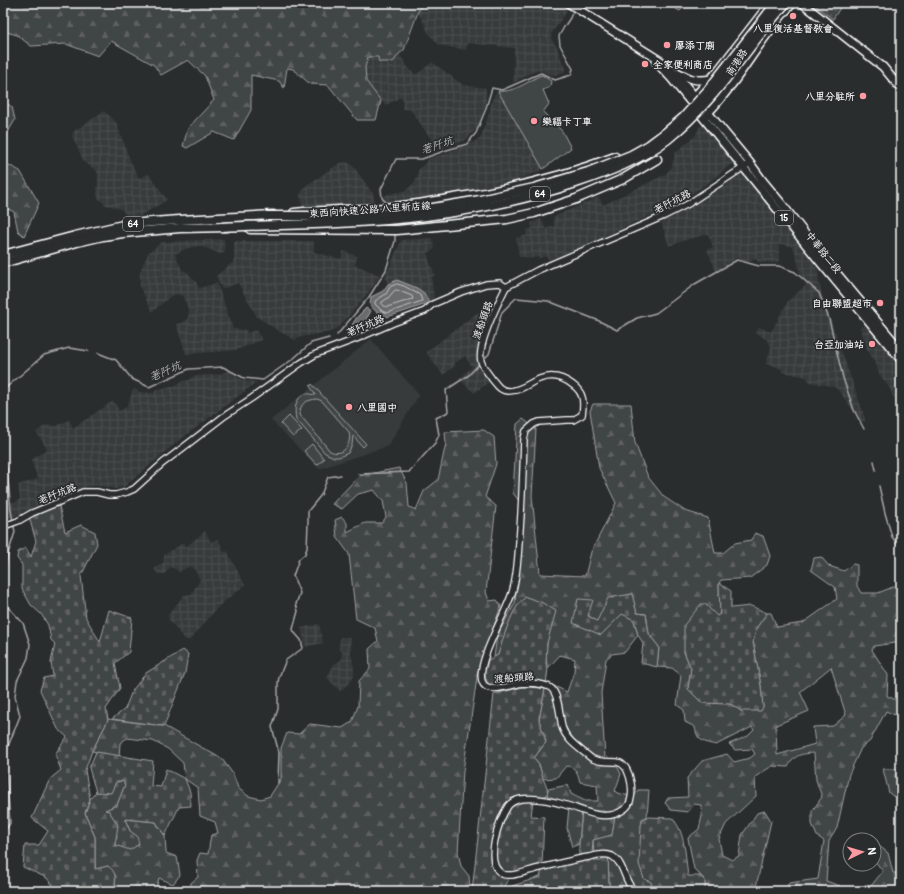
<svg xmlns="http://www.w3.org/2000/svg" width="904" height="894" font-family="Pangolin,'LXGW WenKai TC',sans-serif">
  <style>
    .built { fill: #373a3b }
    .industrial { fill: url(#industrial-grid) }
    .forest { fill: url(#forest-firs); stroke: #a0a2a2; fill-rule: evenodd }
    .cemetery { fill: url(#cemetery-stones); stroke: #a0a2a2 }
    .park { fill: url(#park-dots); stroke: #a0a2a2 }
    .pitch { fill: #414445; stroke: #a0a2a2; fill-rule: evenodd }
    .water { fill: #6a6c6d; stroke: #a6a7a7 }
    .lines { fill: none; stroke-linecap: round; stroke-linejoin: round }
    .shore { stroke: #c3c4c5; stroke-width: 1 }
    .stream { stroke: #a6a7a7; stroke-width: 1.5 }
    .minor-casing { stroke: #fff; stroke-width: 8 }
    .major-casing { stroke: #fff; stroke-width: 10 }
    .highway-casing { stroke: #fff; stroke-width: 11 }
    .minor { stroke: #2a2d2e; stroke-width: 5.5 }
    .major { stroke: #2a2d2e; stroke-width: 7 }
    .highway { stroke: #2a2d2e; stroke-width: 8 }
    .highway-bridge-casing { stroke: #fff; stroke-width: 11; stroke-linecap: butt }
    .highway-bridge { stroke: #2a2d2e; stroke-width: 8 }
    .poi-dot { fill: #ff9aa2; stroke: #2a2d2e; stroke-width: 1.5 }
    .labels { text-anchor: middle; stroke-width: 3.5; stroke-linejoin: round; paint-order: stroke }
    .shield { fill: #2a2d2e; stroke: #bfc0c0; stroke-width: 1 }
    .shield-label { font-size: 9px; font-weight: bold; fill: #fff }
    .poi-label { font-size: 10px; font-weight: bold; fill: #fff; stroke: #2a2d2e; text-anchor: start }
    .street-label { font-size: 10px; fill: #fff; stroke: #2a2d2e }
    .water-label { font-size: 11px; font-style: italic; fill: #b4b6b6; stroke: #2a2d2e }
  </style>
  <defs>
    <pattern id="industrial-grid" width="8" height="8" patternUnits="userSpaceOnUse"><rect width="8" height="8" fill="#373a3b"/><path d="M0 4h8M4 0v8" fill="none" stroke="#4b4e4f"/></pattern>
    <pattern id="forest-firs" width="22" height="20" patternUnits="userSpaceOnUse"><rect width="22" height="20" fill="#414445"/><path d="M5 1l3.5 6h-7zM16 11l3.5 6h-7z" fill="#5e6061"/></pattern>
    <pattern id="cemetery-stones" width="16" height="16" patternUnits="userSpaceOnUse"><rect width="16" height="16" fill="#414445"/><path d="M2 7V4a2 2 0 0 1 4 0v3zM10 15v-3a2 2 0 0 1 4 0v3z" fill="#5e6061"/></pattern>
    <pattern id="park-dots" width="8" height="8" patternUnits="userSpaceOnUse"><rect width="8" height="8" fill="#414445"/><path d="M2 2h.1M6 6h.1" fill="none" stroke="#5e6061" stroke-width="1.8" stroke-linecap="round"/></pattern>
  </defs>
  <rect width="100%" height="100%" fill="#2a2d2e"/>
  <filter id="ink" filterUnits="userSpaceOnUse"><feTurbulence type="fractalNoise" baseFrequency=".025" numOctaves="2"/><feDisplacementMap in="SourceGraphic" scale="8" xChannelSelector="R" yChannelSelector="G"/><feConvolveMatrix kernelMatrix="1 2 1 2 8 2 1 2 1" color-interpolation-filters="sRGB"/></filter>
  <g filter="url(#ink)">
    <polygon class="built" points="371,339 419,395 388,446 319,469 271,420"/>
    <g class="industrial">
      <polygon points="422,3 555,3 567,11 552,33 551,35 552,40 557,47 565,69 564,72 555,75 551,75 541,71 538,71 533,72 513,83 514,48 468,43 466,50 439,45 429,34 418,12"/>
      <polygon points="399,54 411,71 415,74 420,72 432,62 463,85 486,88 486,100 483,113 478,127 468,138 464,141 449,147 437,148 411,110 403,109 402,106 403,100 401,97 386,105 381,101 366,81 365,67 368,57 378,57"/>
      <polygon points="497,92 508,93 540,112 545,166 540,171 510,183 427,199 389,205 387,204 384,199 384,196 388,194 405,191 415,182 418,174 418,170 421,167 426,163 429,158 442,155 480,139 489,113 492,101 494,95"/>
      <polygon points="104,111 116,122 130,160 139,178 149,174 167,200 133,220 130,219 126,215 122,210 118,208 106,205 99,199 97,195 98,175 96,170 84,162 72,136 74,131"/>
      <polygon points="705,125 734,162 708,183 680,202 563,255 549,260 546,256 539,258 538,257 527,259 526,257 519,257 516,238 527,235 526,230 533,228 531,223 541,219 546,229 554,226 553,217 599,197 603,205 666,174 672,166 675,153 696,135 699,127"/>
      <polygon points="345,162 349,163 354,167 373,194 376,206 305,209 302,205 300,195 304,187 340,163"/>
      <polygon points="740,169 813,262 818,270 819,284 824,301 865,418 865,421 861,422 842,395 836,388 830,386 810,382 806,377 782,372 782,369 766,364 771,347 767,340 755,332 759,327 771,332 788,301 806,285 800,274 795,251 792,247 782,244 779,245 780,261 776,263 758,262 756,259 744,263 738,257 716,271 707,250 713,247 708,234 689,239 669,246 660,219"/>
      <polygon points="432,238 435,249 428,253 428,257 435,275 432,277 432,283 434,296 433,301 429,302 424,293 405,283 397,280 388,284 385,278 401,240"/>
      <polygon points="224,239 225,253 220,254 206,248 198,246 188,248 175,254 182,270 187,272 196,282 199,288 217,283 233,329 246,330 247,333 256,330 262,340 236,350 226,351 186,354 176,324 182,323 188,318 189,311 182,295 177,294 171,296 152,312 140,287 140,273 142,266 149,252 162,242"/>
      <polygon points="234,241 314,241 314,252 341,259 343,251 357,256 355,265 380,275 374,285 354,310 339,327 330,332 306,336 297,338 295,340 277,330 257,317 238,283 222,289 216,276 232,263 234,259"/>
      <polygon points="489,304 493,310 477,354 479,360 491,381 474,393 459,379 472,367 465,356 455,363 455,366 443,375 426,352"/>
      <polygon points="866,323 901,366 901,413 896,404 890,389 879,374 876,364 867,349 860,328"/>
      <polygon points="229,371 242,380 257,382 177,442 124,487 115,489 100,486 93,486 85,488 40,504 13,517 3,520 3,493 5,502 16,502 20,499 18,485 38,479 31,460 47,449 36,432 46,425 56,426 69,420 73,428 113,401 119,410 122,410 127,406 133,390 136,389 139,392 154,393 156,390 175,386 182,381 189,380 192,377 196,376 219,374"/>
      <polygon points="205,531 211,542 218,539 224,552 227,551 245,585 219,606 190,640 185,640 169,620 168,615 184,595 191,594 200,580 195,570 190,566 179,572 175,569 170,567 165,574 158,574 154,569 164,562 164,555 183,543 186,547"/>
      <polygon points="319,624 323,643 305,647 301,628"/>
      <polygon points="340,637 351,637 351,652 354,668 354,675 352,680 342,690 340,691 327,678 334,664 341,660 342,651 339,650"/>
    </g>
    <g class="forest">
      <polygon points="3,3 422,3 418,12 404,50 399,54 393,62 379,62 378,57 368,57 365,67 366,81 381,101 376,120 357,120 328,85 310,84 293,69 287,68 284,88 279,81 251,75 251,110 234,140 214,132 187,148 183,146 188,128 214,100 205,76 188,60 161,75 154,65 111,41 98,56 66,44 31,46 17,35 3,31"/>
      <polygon points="3,101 12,107 15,120 8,132 3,135"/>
      <polygon points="3,162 20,171 39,203 24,236 18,231 14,212 3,206"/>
      <path d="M593 404H631L635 443 648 477 664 497 685 511 708 518 715 553H723L735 543 751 540 755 533 763 536 770 556 767 565 750 578 721 580 719 583 720 614 717 616 705 604 684 652 691 668 688 689 702 703 731 704 741 711 763 707 761 686 753 642 757 627 767 613H771L777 627 803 623 837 599 835 587 811 570 814 558 821 557 829 566 844 571 853 564 857 565V586L861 593H878L893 587 901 588V642L874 646 872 650 888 675 887 696 901 702V718L886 711 870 741 861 748 849 774 837 828 829 841 826 881 840 886 839 891H784L789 883 818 879 824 841 817 836 812 824V811L822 797 816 780 814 753C801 754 795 754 788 767L772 766 755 777 756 796 726 824 719 839 722 855 732 860 739 856 742 835 757 813 765 811 771 821 755 891H705V880L694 869 688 838 699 829 702 816 701 805 694 804 688 812 671 810 665 803 668 798 688 797 687 778 702 761 727 754 734 762 750 758 755 754 752 749 735 750 729 744 748 736 754 730 752 727 716 745C703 742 697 741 695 727L685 722 684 710 677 705 681 675 672 668 657 667 659 647 649 634 646 614 637 613 632 595 597 621 588 616 573 622 601 635 622 613 634 620 638 635 625 652 612 654 606 659 601 693 605 758 617 766 621 774 615 791 617 793 634 797 638 790H649L647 817 642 819 653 890 655 891H614L609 884 608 856 601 862 595 861 594 857 593 840 582 811 579 844 572 847 567 828 569 807 547 795 548 789 568 785 571 794 585 801H598L597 785 580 782C578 774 576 766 566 766L556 778 543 779 539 764 534 758 546 742 539 720 545 688 552 685 567 692 574 672 575 659 560 655 548 668C542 650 551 628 555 611L526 597C512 606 503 640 498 655L494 657 497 636 515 603 525 509 513 493 517 424 523 419 536 429 532 496 540 574 585 576 591 552 616 503 599 468 590 411ZM831 667 846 715 833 726 813 727 815 744 777 755 776 725 809 711 800 692Z"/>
      <polygon points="484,430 494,437 496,464 485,497 496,506 486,592 489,601 497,600 501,606 478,671 463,771 458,852 461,866 469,876 470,891 190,890 191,883 198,877 197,860 200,853 208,854 211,835 218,833 215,822 200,816 198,788 185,779 183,763 168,749 153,741 127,738 120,743 119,757 92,751 105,726 108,719 164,726 222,759 233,774 238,788 248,796 261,799 270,796 281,779 281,748 287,733 299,734 310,724 342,728 352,722 358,706 359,681 370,669 369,649 378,641 375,628 356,619 349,554 337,537 335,520 342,517 347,523 347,532 365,523 382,523 386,517 383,501 374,490 358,494 342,509 332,504 359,476 399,468 407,483 409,507 416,510 424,491 438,480 446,443 445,432"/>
      <polygon points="883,769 901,769 901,806 898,800 889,793"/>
      <polygon points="123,781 125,785 117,805 106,810 109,810 118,825 130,831 125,819 156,822 165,836 166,853 177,857 180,875 173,884 159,878 155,891 120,891 120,890 115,884 116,876 108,866 95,870 95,837 85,813 90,799 96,792 111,792 115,782"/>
      <polygon points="874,842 888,853 893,873 901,873 901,891 867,891 883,871 874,860"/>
    </g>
    <g class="cemetery">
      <path d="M59 506 65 532 81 525 95 532 97 544 81 576 86 618 100 642 109 610 132 618 129 652 115 663 120 688 106 709 108 719 105 726 92 751 85 770 90 799 85 813 95 837V869L108 866C115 871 116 876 115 884L121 890 120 891H57L47 878 23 867 25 845H39L48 831 32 818 50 779 61 770 55 754 67 737 58 729 40 690 44 678 53 676 51 662 55 644 51 640 48 625 41 614 31 605 22 589V565L17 558 18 552 26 548 31 557 36 541 29 517 37 513Z"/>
      <polygon points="719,583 731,591 731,608 751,606 767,613 757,627 753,642 761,686 763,707 761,711 741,711 731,704 702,703 688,689 691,668 684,652 684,625 701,604 705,604 717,616 720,614"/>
      <polygon points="632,594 637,613 646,614 649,634 659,647 657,667 641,663 643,643 638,635 634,620 622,614 601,635 573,623 578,599 593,600 588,616 597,621 608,598"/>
      <path d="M526 597 541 602 556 611 547 643 546 664 548 668 546 685 492 686C481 678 486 671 488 660L498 655C503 639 512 606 526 597Z"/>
      <polygon points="183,650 188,654 185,673 164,726 112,719 125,709 132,691 146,673"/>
      <path d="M523 687 545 688 539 720 546 742 534 758 539 764 543 779 548 789 547 795 533 800 531 816 544 817 542 864C525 870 509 871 502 891H472L494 694Z"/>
      <polygon points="96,752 153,761 151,786 161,787 166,769 185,779 190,792 191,806 179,807 165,836 156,822 125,819 130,831 137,836 139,844 130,850 115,845 118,825 109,811 105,810 117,805 125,785 123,781 116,782 111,793 96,792 89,768"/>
      <polygon points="582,811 603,811 615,816 612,835 593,840 592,854 579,855 579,844"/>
      <path d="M647 817 672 818C686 832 685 857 688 876H700L705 880V891H655L653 890 651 882 644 879 639 864 641 826 642 819Z"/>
      <polygon points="604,855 608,856 609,884 614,891 508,891 512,886 540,877 542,870 594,857 595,861 601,861"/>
    </g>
    <g class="park">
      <polygon points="652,3 687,3 680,11 669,5"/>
      <polygon points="812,3 843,3 833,19"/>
    </g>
    <g class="pitch">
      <path d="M542 75 551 81 550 87 543 90 549 104 543 112 562 131 571 148 543 169 498 91C512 93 526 83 539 76Z"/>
      <path d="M312 384 366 444 363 447 353 436 352 445 348 453 339 457H334L325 453 296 419C294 410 295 396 306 394 309 393 313 395 316 395L310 386ZM317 399 322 401 349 432C352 445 343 457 330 451L300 415C299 403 307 400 317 399Z"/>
      <polygon points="289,416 302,430 293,437 281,424"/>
      <polygon points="312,444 324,459 317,465 304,451"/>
    </g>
    <g class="water">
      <path d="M397 280 417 288 424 293 429 302 424 305C417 307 390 317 385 317 379 315 374 310 370 305L371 297 383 291 388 284Z"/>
      <polygon points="366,308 371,311 364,323 356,328 352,325 357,317"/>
    </g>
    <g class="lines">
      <g class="shore">
        <polygon points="397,284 404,286 420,295 422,301 387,313 382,311 375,304 375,301 386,294 390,287"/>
        <polygon points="397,290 412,296 413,299 387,307 382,305 382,302 388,298 394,291"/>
      </g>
      <g class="stream">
        <polyline points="388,204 382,198 381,189 396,159 422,159 447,150 467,144 476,133 485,111 492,88 502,90 541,73 555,80 571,75 573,69 560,45 559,36 564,27 570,18 572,13"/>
        <polyline points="337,335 369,297 386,270 395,241 395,233"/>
        <polyline points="98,353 116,360 132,379 149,387 189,369 223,367 244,378 263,380 293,359 311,343 329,338"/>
        <polyline points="483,360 489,354 502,312 516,298 548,301 597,320 617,330 637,318 656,313 695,284 737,260 759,266 779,266 795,272 819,293 829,319 843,378 854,410 864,429"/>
        <polyline points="3,390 8,386 44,355 69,348 89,351"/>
        <polyline points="3,457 7,469 11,511 15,532 8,554 4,574 7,606 23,623 30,644 28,658 17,681 15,696 20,716 5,754 10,823 3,834"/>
        <polyline points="874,461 876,470"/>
        <polyline points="358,474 409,472 435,443 439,435 436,418 448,412 446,390 469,375 480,363"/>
        <polyline points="879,486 885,513 892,537 901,548"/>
        <polyline points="278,783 279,753 272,727 278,709 278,683 279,677 286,660 303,648 301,640 294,632 293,629 298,611 296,604 300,593 293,576 299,559 305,554 307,548 308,523 308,511 321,495 328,477 341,475"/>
      </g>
      <g class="minor-casing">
        <g id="minor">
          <path d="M506 287C498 303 477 344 481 361 483 368 488 373 492 379 497 385 500 391 509 391 517 391 524 387 531 383 546 374 559 374 573 385 584 393 584 402 582 415L573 420H567L539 422 534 424 526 431 524 439C523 474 522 508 519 542 518 559 517 577 512 593 506 613 476 663 482 681 486 696 513 684 523 683 531 683 547 684 552 689 559 696 560 718 562 727 566 739 576 746 586 754 588 755 590 758 593 759 601 763 609 761 617 762 630 764 633 788 631 798 630 803 627 808 623 810 605 823 584 810 566 805 553 801 534 797 521 799 516 800 511 802 508 806 499 820 484 862 501 873 504 876 508 875 512 875 520 874 528 871 536 869 553 865 571 860 589 857 596 855 605 853 612 856 623 862 624 878 631 887 632 889 634 890 635 891"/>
          <polyline points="3,525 7,525 18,521 32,513 83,492 97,492 109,495 116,495 127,492 134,489 163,463 223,417 252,398 301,363 316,354 356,339 393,323 425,311 433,304 461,292 486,284 500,283 506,287 538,270 664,216 688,204 750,163"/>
        </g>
      </g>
      <g class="major-casing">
        <g id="major">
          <polyline points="568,3 664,63 670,67 676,74 750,163 763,181 782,204 824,258 901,350"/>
          <polyline points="802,3 883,67 901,89"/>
          <polyline points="656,62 671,78 820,262 901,360"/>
          <path d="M677 72C690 79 696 82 711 79"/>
          <polyline points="692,99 715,74 770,3"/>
          <path d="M706 115C740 81 760 37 793 3"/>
        </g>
      </g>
      <g class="highway-casing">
        <g id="highway">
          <path d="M294 213C324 210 355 210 385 208 408 206 431 202 454 198 509 190 562 177 615 157"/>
          <polyline points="250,229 397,230 507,219 534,213 576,199 623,179 657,159"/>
          <polyline points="3,255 75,236 123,225 152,222 180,220 273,215"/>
          <polyline points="3,263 77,242 103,236 123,233 180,228 228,227"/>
        </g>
      </g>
      <use href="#minor" class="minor"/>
      <use href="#major" class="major"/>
      <use href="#highway" class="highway"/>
      <g class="highway-bridge-casing">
        <g id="highway-bridge">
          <polyline points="266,216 339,216 386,213 427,209 480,200 534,188 588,172 616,161 631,155 649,145 665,133 684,117 708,90 776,3"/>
          <path d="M222 227C261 225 300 225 338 223 418 220 500 208 576 183 608 172 641 160 668 139 716 101 746 48 786 3"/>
        </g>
      </g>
      <use href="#highway-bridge" class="highway-bridge"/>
    </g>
  </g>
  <g class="poi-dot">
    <circle cx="793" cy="16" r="4"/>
    <circle cx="667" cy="45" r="4"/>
    <circle cx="645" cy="64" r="4"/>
    <circle cx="863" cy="96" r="4"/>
    <circle cx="534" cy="121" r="4"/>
    <circle cx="880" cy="303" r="4"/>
    <circle cx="872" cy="344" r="4"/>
    <circle cx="349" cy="407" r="4"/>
  </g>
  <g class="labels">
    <g class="shield">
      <rect x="530" y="187" width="20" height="14" rx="3"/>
      <rect x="775" y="211" width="18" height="14" rx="3"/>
      <rect x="123" y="217" width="20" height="14" rx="3"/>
    </g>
    <g class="shield-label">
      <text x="540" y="197">64</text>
      <text x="784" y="221">15</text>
      <text x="133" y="227">64</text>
    </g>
    <g class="poi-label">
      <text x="793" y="32" text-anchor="middle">八里復活基督教會</text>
      <text x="675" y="49">廖添丁廟</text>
      <text x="653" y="68">全家便利商店</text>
      <text x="855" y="100" text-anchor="end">八里分駐所</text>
      <text x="542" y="125">樂福卡丁車</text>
      <text x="872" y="307" text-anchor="end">自由聯盟超市</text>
      <text x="864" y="348" text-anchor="end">台亞加油站</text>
      <text x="357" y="411">八里國中</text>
    </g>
    <g class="street-label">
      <text transform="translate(736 62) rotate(-56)" y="4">商港路</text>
      <text transform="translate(672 201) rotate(-27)" y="4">荖阡坑路</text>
      <text transform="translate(370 209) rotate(-4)" y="4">東西向快速公路 八里新店線</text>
      <text transform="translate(824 252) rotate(51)" y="4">中華路二段</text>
      <text transform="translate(482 320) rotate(-70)" y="4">渡船頭路</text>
      <text transform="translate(365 325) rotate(-23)" y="4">荖阡坑路</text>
      <text transform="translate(57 493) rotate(-21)" y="4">荖阡坑路</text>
      <text transform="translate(514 677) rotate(-4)" y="4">渡船頭路</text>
    </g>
    <g class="water-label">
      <text transform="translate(437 145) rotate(-18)" y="4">荖阡坑</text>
      <text transform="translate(165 371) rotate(-24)" y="4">荖阡坑</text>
    </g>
  </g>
  <rect width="904" height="894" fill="none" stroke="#2a2d2e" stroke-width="16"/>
  <rect x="8" y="8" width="888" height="878" fill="none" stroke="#fff" stroke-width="1.5" filter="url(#ink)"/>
  <g transform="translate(862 852) rotate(85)"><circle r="19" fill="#2a2d2e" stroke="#7f8182"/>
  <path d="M0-3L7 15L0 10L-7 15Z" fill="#ff9aa2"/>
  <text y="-6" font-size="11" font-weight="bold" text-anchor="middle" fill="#ffffff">N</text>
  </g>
</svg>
